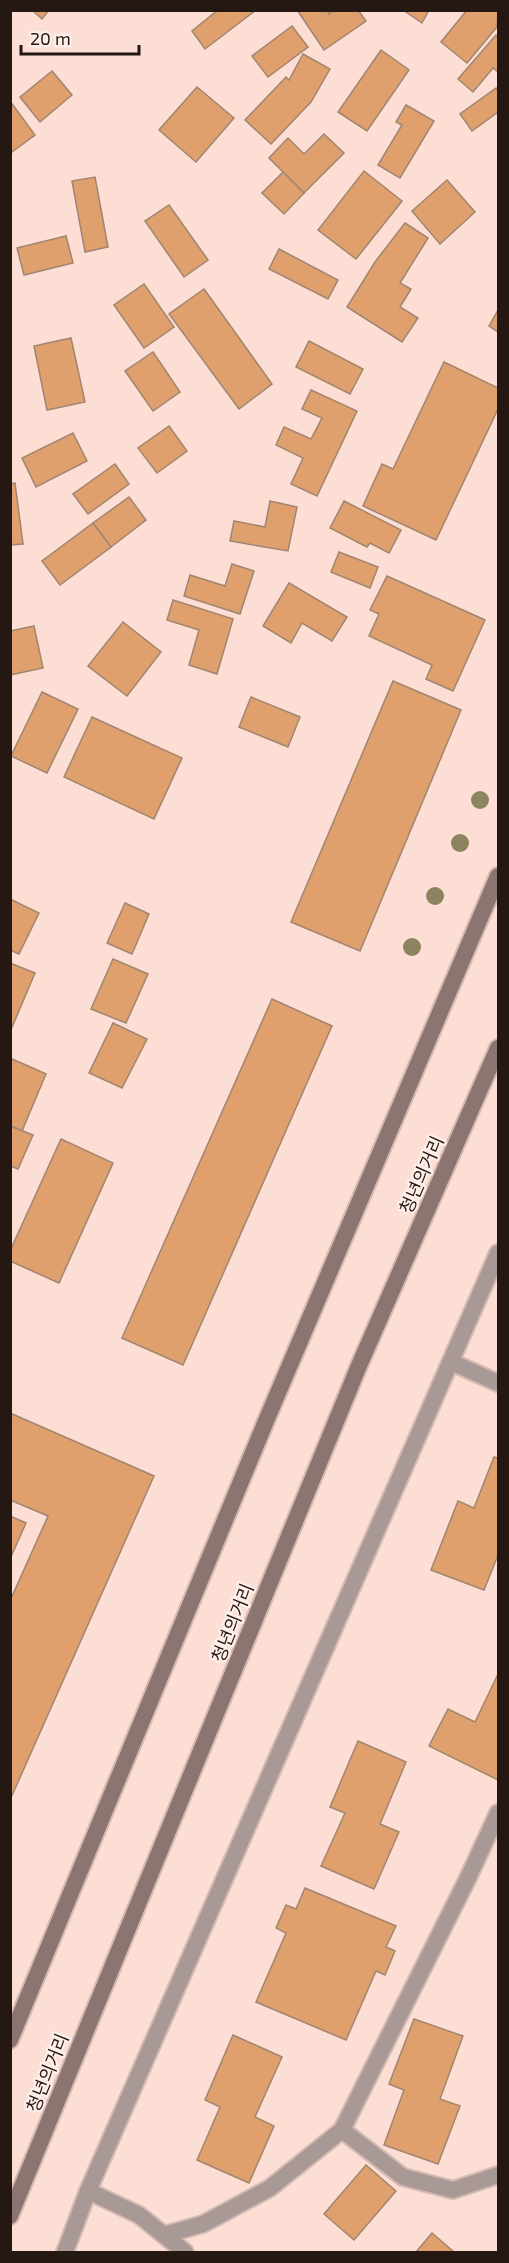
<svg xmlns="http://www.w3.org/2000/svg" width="509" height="2263" font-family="'Exo 2','Noto Sans KR',sans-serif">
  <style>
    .building { fill: #e0a06d; stroke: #a08570; stroke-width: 1.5 }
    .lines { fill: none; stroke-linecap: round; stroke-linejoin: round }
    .minor-casing { stroke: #d5bab1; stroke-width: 20 }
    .secondary-casing { stroke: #d5bab1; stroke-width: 20 }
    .minor { stroke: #a99996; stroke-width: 16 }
    .secondary { stroke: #8c7470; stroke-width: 16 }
    .tree { fill: #8c845f }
    .labels { text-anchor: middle; stroke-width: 4.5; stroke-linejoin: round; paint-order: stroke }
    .street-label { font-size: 18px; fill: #251813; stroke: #feefea }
  </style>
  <rect width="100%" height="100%" fill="#fcded4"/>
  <g class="building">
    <polygon points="32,10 49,10 42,19"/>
    <polygon points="218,10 256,10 205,49 192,31"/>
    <polygon points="297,10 327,10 329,14 334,10 358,10 366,21 324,50"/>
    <polygon points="403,10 429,10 422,23"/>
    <polygon points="498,10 497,27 467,63 441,42 467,10"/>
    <polygon points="292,26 308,47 268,77 252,56"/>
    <polygon points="496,35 498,37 498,72 493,68 473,92 458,79"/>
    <polygon points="381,50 409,70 367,131 338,112"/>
    <polygon points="303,54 330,69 311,102 271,144 245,120 286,77 289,80"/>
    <polygon points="52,71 72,95 40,122 20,97"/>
    <polygon points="197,87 234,118 196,162 159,130"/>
    <polygon points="496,88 498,91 498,112 472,131 460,114"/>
    <polygon points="10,101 35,135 12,152 10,149"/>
    <polygon points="406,105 434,121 400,178 378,165 402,125 396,122"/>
    <polygon points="324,134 344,153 304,193 269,158 288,138 304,154"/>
    <polygon points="364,171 402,201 356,259 318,230"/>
    <polygon points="283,172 304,193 284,214 262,193"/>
    <polygon points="95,177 108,247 85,252 72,181"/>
    <polygon points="447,180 475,212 440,244 412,211"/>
    <polygon points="169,205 208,260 184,277 145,221"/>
    <polygon points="405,223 428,238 400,283 411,289 400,307 418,318 402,342 347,307 375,262"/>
    <polygon points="66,236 73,263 24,275 17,248"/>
    <polygon points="279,249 338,280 328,299 269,269"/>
    <polygon points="144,284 174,327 144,348 114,305"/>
    <polygon points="204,289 272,384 239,409 169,314"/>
    <polygon points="498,310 498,332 489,326"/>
    <polygon points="71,338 85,402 47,410 34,346"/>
    <polygon points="309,341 363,369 350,394 296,367"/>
    <polygon points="153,352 180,392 153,411 125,371"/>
    <polygon points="444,362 498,388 498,409 436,540 363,506 382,464 393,469"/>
    <polygon points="311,390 357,411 317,496 291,484 303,458 276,445 284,427 311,439 322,418 302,409"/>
    <polygon points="169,426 187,451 157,473 138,448"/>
    <polygon points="73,433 87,461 36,487 22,458"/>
    <polygon points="115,464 129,484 88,514 73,494"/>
    <polygon points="15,483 23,544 10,545 10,484"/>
    <polygon points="129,497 146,520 111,547 93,523"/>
    <polygon points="270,501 297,507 288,551 230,541 234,521 265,527"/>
    <polygon points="344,501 401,530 389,553 370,543 367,547 330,528"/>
    <polygon points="93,523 111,547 60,585 42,561"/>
    <polygon points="339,552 378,567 370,588 331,572"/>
    <polygon points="232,564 254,571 240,614 184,596 190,575 225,586"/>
    <polygon points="387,576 485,620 453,691 426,679 432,665 369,636 379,614 370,610"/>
    <polygon points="289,583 347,617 332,641 302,623 291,643 263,626"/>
    <polygon points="173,600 233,619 217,674 189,665 199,630 167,620"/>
    <polygon points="123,622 161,652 127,696 88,666"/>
    <polygon points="34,626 43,668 10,675 10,631"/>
    <polygon points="393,681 461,710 360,951 291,922"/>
    <polygon points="42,692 78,709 47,773 11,756"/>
    <polygon points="251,697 300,717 288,747 239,727"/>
    <polygon points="92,717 182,758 154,819 64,777"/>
    <polygon points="10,899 39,913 19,954 10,950"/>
    <polygon points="125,903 149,914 132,954 107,943"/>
    <polygon points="113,959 148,974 126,1023 91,1009"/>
    <polygon points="10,963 35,973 10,1032"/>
    <polygon points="272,999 332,1026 183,1365 122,1338"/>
    <polygon points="113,1023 147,1039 122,1088 89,1073"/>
    <polygon points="10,1058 46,1074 22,1131 10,1126"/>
    <polygon points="10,1126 33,1135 18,1169 10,1166"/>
    <polygon points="61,1139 113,1163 59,1283 10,1261 10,1251"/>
    <polygon points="10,1413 154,1476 10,1800 10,1601 48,1516 10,1500"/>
    <polygon points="494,1457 498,1458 498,1555 484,1590 431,1570 458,1501 474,1508"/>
    <polygon points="10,1516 26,1523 10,1559"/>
    <polygon points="498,1674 498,1780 429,1746 448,1709 475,1722"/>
    <polygon points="358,1741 406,1762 380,1824 399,1832 374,1889 321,1866 345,1813 330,1807"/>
    <polygon points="305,1888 396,1926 386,1947 395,1951 385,1975 376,1971 346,2040 256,2002 286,1933 276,1928 286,1905 296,1909"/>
    <polygon points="414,2019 463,2036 440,2099 460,2106 438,2164 384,2145 404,2090 389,2084"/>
    <polygon points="233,2035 282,2057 255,2117 274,2126 249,2183 197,2160 220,2107 205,2100"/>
    <polygon points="366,2165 396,2191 354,2240 324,2214"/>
    <polygon points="432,2233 454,2252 416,2252"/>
  </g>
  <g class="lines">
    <g class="minor-casing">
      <g id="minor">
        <polyline points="451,1362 498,1383"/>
        <polyline points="342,2130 403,2177 453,2190 498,2175"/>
        <polyline points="164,2235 203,2224 270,2188 342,2130 468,1878 498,1813"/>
        <polyline points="65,2252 88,2191"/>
        <polyline points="185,2252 139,2215 88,2191 498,1253"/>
      </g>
    </g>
    <g class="secondary-casing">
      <g id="secondary">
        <polyline points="10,2040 266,1421 498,876"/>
        <polyline points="10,2216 358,1368 498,1048"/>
      </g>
    </g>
    <use href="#minor" class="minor"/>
    <use href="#secondary" class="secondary"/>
  </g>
  <g class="tree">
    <circle cx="480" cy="800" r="9"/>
    <circle cx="460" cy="843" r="9"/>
    <circle cx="435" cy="896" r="9"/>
    <circle cx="412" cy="947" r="9"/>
  </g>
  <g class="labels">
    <g class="street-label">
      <text transform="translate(422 1175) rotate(-66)" y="6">청년의거리</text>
      <text transform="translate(233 1623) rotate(-68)" y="6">청년의거리</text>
      <text transform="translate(48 2073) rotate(-68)" y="6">청년의거리</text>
    </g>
  </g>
  <rect width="509" height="2263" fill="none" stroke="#251813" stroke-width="24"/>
  <path d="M21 45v9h118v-9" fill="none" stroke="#251813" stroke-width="3"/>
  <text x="30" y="45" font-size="18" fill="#251813" stroke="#feefea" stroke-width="4.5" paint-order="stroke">20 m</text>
</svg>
